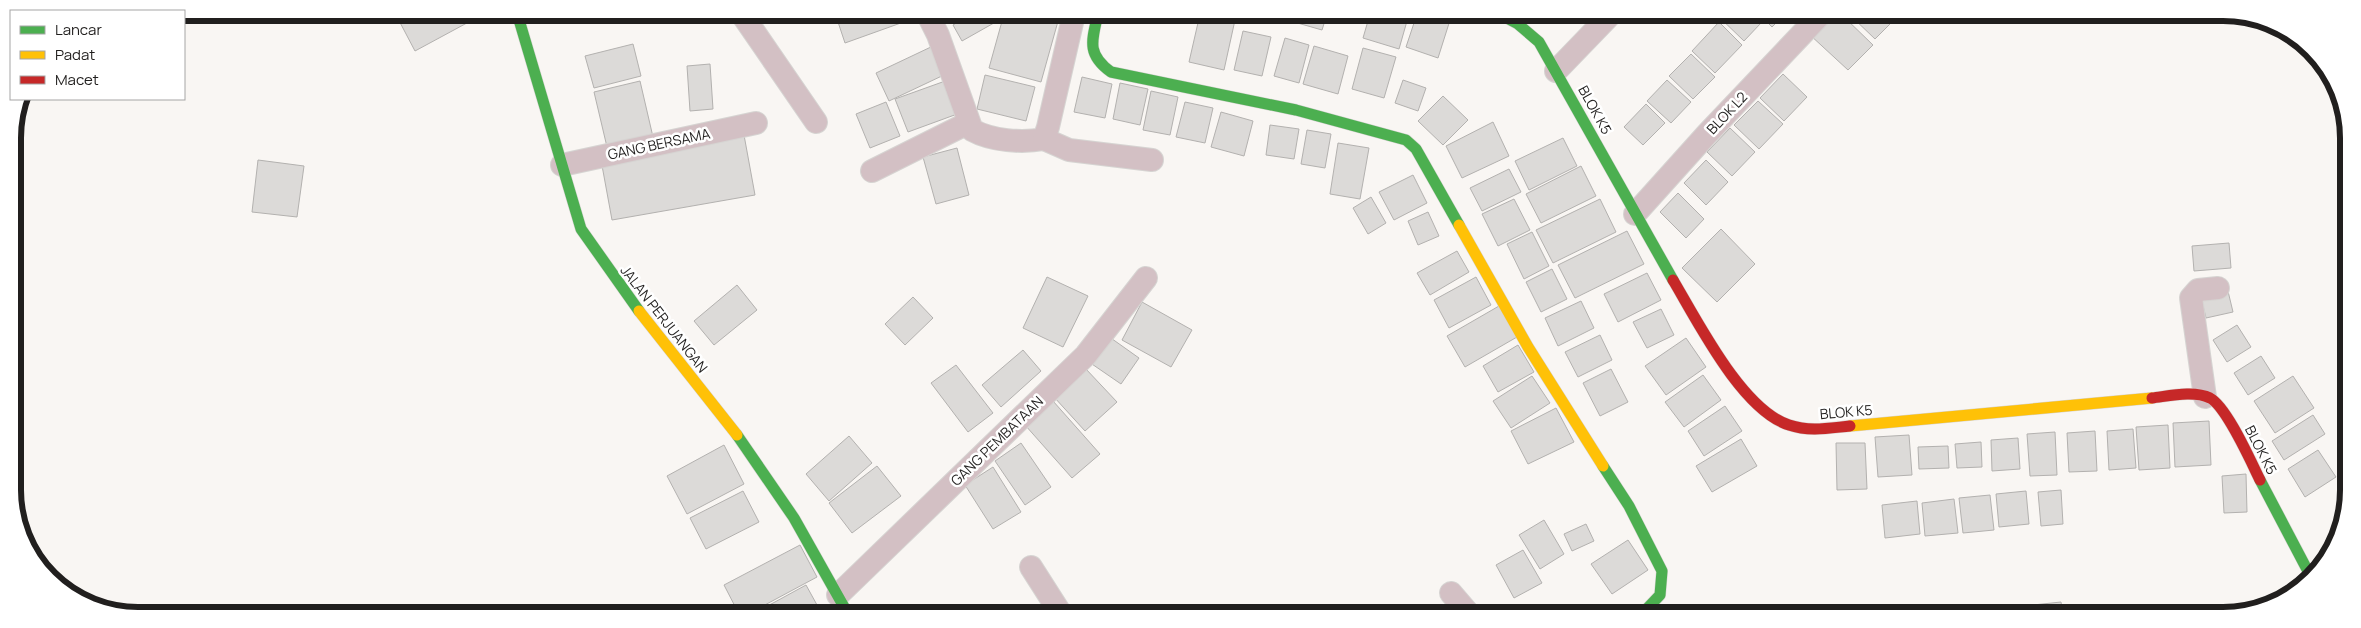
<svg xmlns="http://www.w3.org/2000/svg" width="2361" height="628" font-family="Manrope,sans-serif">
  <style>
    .building { fill: #dcdad8; stroke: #b3b1af }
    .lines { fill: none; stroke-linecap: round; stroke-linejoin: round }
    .street-casing { stroke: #d6d4d2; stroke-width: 24 }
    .fast-casing { stroke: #d6d4d2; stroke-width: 12 }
    .slow-casing { stroke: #d6d4d2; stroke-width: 12 }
    .jam-casing { stroke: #d6d4d2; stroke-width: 12 }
    .street { stroke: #d3c0c4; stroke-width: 22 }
    .fast { stroke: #4caf50; stroke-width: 11 }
    .slow { stroke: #ffc107; stroke-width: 11 }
    .jam { stroke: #c62828; stroke-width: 11 }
    .labels { text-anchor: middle; stroke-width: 5; stroke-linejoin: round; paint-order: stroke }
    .street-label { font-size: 14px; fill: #211f1e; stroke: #fff }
    .rim { fill: none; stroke: #211f1e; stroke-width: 6 }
  </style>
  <rect width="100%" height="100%" fill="#f9f6f3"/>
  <g class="building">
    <polygon points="395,13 475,13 478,17 415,51"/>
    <polygon points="835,13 910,13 912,19 845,43"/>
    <polygon points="973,13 998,14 1001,19 962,41 953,25"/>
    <polygon points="1004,14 1060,14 1041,82 989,68"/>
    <polygon points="1200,14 1235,20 1224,70 1189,62"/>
    <polygon points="1262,14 1284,14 1282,19"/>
    <polygon points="1289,14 1327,14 1322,30 1287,20"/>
    <polygon points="1370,14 1409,14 1399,49 1363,38"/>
    <polygon points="1417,14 1442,14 1451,17 1438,58 1406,47"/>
    <polygon points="1716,14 1753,14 1761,23 1744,41"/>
    <polygon points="1759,14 1785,14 1772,27"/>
    <polygon points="1828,14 1842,15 1873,45 1848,70 1809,34"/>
    <polygon points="1850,15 1899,15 1875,39"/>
    <polygon points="1719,22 1742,45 1715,73 1692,51"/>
    <polygon points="1243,31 1271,37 1262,76 1234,70"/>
    <polygon points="1285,38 1309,45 1299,83 1274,76"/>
    <polygon points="633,44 641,76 594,88 585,56"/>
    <polygon points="933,46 946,74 889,101 876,73"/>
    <polygon points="1314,46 1348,56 1338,94 1303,84"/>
    <polygon points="1363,48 1396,57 1384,98 1352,89"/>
    <polygon points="1691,54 1715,77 1693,99 1669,76"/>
    <polygon points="710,64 713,109 690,111 687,66"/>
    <polygon points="1783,74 1807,97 1784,121 1760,98"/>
    <polygon points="985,75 1035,87 1026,121 977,109"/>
    <polygon points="1082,77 1112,84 1105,118 1074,112"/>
    <polygon points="948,80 960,113 908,132 895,99"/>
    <polygon points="1403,80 1426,88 1418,111 1395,103"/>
    <polygon points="1667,80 1691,102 1671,123 1647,101"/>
    <polygon points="640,81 653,137 607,147 594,92"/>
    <polygon points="1120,83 1148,89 1140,125 1113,119"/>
    <polygon points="1151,91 1178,97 1170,135 1143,130"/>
    <polygon points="1443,96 1468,120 1443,145 1418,121"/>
    <polygon points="1758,101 1783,124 1759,149 1734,125"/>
    <polygon points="886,102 900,136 870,148 856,114"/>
    <polygon points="1185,102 1213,108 1205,143 1176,137"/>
    <polygon points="1646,104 1665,123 1643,145 1624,127"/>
    <polygon points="1221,112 1253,121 1244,156 1211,147"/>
    <polygon points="1493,122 1509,156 1462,178 1446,146"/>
    <polygon points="1270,125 1299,129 1294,159 1266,155"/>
    <polygon points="1730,128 1755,152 1732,176 1707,152"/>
    <polygon points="1307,130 1331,134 1325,168 1301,164"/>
    <polygon points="744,135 755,195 612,220 601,160"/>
    <polygon points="1563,138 1577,166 1529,190 1515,161"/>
    <polygon points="1338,143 1369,148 1360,199 1330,194"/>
    <polygon points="957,148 969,195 936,204 923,157"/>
    <polygon points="258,160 304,166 297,217 252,212"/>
    <polygon points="1706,160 1728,182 1706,205 1684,183"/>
    <polygon points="1581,166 1596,196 1541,223 1526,194"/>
    <polygon points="1509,169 1521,192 1482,211 1470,188"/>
    <polygon points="1413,175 1427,203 1394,220 1379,192"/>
    <polygon points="1678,193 1704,219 1686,238 1660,212"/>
    <polygon points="1371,197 1386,223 1368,234 1353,208"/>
    <polygon points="1514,199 1530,230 1498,246 1482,214"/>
    <polygon points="1600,199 1616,232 1553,263 1536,230"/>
    <polygon points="1428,212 1439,236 1418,245 1408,221"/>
    <polygon points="1721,229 1755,264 1717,302 1682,268"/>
    <polygon points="1627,231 1644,264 1575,298 1558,265"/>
    <polygon points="1532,232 1549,266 1524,279 1507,244"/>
    <polygon points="2229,243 2231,268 2194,271 2192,246"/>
    <polygon points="1457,251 1469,272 1430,295 1417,273"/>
    <polygon points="1552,269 1567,299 1541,312 1526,282"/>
    <polygon points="1647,273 1661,300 1618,322 1604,294"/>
    <polygon points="1047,277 1088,296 1063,347 1023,328"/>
    <polygon points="1476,277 1491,305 1449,328 1434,300"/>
    <polygon points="737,285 757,310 714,345 694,321"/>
    <polygon points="2227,287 2233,312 2206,318 2200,294"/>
    <polygon points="913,297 933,318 905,345 885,324"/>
    <polygon points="1581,301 1594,328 1558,346 1545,318"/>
    <polygon points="1142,302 1192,330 1171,367 1122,340"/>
    <polygon points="1499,306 1517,337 1465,367 1447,336"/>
    <polygon points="1661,309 1674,335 1647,348 1633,322"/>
    <polygon points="2237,325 2251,347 2227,362 2213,340"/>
    <polygon points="1600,335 1612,360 1578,377 1565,352"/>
    <polygon points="1108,336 1139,358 1121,384 1089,362"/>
    <polygon points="1686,338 1706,367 1666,395 1645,366"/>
    <polygon points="1518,345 1534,372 1498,392 1483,366"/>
    <polygon points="1023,350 1041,371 1001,407 982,385"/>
    <polygon points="2261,356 2275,378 2248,395 2234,373"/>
    <polygon points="956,365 993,413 968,432 931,383"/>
    <polygon points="1085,368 1117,402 1085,431 1054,397"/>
    <polygon points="1611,369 1628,402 1600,416 1583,383"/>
    <polygon points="1703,375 1721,400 1684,427 1665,402"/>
    <polygon points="1532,376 1550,403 1511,428 1493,401"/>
    <polygon points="2293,376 2314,408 2275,433 2254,401"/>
    <polygon points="1053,401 1100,454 1072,478 1025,425"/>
    <polygon points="1725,406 1742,431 1704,456 1688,431"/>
    <polygon points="1556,408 1574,442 1528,464 1511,431"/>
    <polygon points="2313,415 2325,434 2284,460 2272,441"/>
    <polygon points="2209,421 2211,465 2175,467 2173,423"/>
    <polygon points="2168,425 2170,468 2139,470 2136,427"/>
    <polygon points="2133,429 2136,468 2109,470 2107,431"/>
    <polygon points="2095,431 2097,471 2069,472 2067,433"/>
    <polygon points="2055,432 2057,475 2030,476 2027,434"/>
    <polygon points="1909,435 1912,475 1878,477 1875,437"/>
    <polygon points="849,436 872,463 829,501 806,474"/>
    <polygon points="2018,438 2020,469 1992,471 1991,440"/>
    <polygon points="1741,439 1757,466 1712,492 1696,466"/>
    <polygon points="1981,442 1982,467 1957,468 1955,444"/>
    <polygon points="1021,443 1051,487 1025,505 995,461"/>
    <polygon points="1836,443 1865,443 1867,489 1837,490"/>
    <polygon points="724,445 744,484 687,514 667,476"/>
    <polygon points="1948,446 1949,468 1919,469 1918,447"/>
    <polygon points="2318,450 2336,477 2305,497 2288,469"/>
    <polygon points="877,466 901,496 852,533 829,503"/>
    <polygon points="993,467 1021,512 993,529 965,485"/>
    <polygon points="2246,474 2247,512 2224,513 2222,476"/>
    <polygon points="2061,490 2063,524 2041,526 2038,492"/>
    <polygon points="743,491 759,522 706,549 690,518"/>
    <polygon points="2026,491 2029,524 1999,527 1996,494"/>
    <polygon points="1990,495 1994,530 1963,533 1959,498"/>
    <polygon points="1954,499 1958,533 1925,536 1922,503"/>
    <polygon points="1917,501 1920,534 1885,538 1882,505"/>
    <polygon points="1544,520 1564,554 1540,569 1519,535"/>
    <polygon points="1586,524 1594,541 1572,551 1564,534"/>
    <polygon points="1628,540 1648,570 1612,594 1591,564"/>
    <polygon points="800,545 817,577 748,614 739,614 724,585"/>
    <polygon points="1523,550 1542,583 1514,598 1496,565"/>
    <polygon points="806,585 822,614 753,614"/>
    <polygon points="2061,602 2063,615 2035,615 2033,605"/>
  </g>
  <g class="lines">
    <g class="street-casing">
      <g id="street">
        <polyline points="741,13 816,122"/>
        <path d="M927 13 938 35 972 130C992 141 1022 143 1044 139L1048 127 1074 14"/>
        <polyline points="1556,71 1611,14"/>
        <polyline points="1044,139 1069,150 1152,160"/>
        <polyline points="562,165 756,123"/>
        <polyline points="872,171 968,123"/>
        <polyline points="1635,214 1707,134 1821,14"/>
        <polyline points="2205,397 2191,298 2198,290 2218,288"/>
        <polyline points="1031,567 1061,614"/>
        <polyline points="1451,593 1469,614"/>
        <polyline points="838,595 1086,355 1146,278"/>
      </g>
    </g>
    <g class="fast-casing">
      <g id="fast">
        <polyline points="517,13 581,229 639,311"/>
        <path d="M1098 14C1092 40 1086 54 1111 72L1296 110 1406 140 1416 149 1459 225"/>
        <polyline points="1499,14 1518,24 1539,42 1673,280"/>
        <polyline points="737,435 794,518 848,614"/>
        <polyline points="1603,466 1629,506 1662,571 1660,595 1641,615"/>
        <polyline points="2260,480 2311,577"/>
      </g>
    </g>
    <g class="slow-casing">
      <g id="slow">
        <polyline points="1459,225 1528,347 1603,466"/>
        <polyline points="639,311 737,435"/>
        <polyline points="1850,426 2152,398"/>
      </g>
    </g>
    <g class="jam-casing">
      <g id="jam">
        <path d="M1673 280C1698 322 1742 410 1789 425 1810 432 1829 428 1850 426"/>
        <path d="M2152 398C2169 396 2194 390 2210 398 2227 407 2251 462 2260 480"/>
      </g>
    </g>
    <use href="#street" class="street"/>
    <use href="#fast" class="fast"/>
    <use href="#slow" class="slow"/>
    <use href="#jam" class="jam"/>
  </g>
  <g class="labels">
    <g class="street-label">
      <text transform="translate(1595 110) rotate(61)" y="5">BLOK K5</text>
      <text transform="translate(1727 113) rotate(-47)" y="5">BLOK L2</text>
      <text transform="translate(659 144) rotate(-12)" y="5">GANG BERSAMA</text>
      <text transform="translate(664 319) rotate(52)" y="5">JALAN PERJUANGAN</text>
      <text transform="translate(1846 412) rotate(-5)" y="5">BLOK K5</text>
      <text transform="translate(997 441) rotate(-44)" y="5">GANG PEMBATAAN</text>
      <text transform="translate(2261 450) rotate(63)" y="5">BLOK K5</text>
    </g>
  </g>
  <path d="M0 0H2361V628H0ZM138 21H2223A117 117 0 0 1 2340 138V490A117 117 0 0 1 2223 607H138A117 117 0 0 1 21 490V138A117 117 0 0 1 138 21Z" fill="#fff" fill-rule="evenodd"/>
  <path class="rim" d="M138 21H2223A117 117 0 0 1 2340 138V490A117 117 0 0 1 2223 607H138A117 117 0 0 1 21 490V138A117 117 0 0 1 138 21Z"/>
  <rect x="10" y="10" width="175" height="90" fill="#ffffff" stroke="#a6a5a5"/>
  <rect x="20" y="26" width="25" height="8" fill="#4caf50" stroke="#a6a5a5"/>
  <text x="55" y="35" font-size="15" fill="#211f1e">Lancar</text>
  <rect x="20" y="51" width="25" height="8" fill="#ffc107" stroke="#a6a5a5"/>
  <text x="55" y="60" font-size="15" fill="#211f1e">Padat</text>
  <rect x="20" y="76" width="25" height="8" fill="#c62828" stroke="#a6a5a5"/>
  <text x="55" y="85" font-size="15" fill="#211f1e">Macet</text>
</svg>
